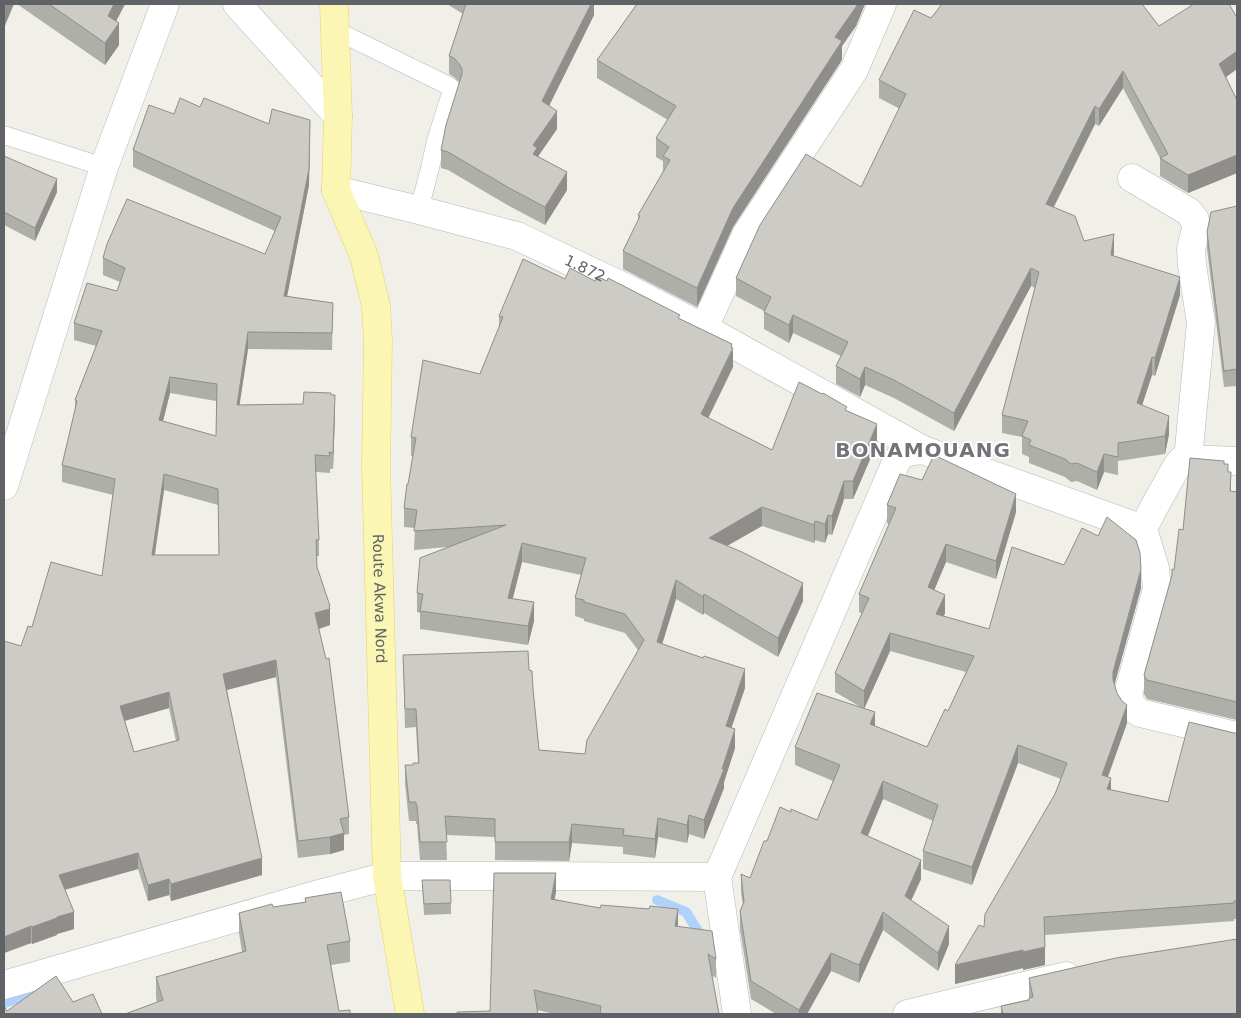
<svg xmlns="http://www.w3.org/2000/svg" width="1241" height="1018" font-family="'DejaVu Sans',sans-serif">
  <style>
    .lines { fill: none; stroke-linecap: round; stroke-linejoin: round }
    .stream { stroke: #afd2fa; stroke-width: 10 }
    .lane-casing { stroke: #b5b7bc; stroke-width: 19 }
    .street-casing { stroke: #b5b7bc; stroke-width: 29 }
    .primary-casing { stroke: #ead368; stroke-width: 29 }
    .lane { stroke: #fff; stroke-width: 18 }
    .street { stroke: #fff; stroke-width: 28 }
    .primary { stroke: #fbf6b3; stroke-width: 28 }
    .wall { fill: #afafa9; fill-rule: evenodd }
    .shaded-wall { fill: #8f8e8a }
    .building { fill: #cccbc5; stroke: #8f8e8a; fill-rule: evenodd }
    .labels { text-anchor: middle; stroke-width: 4; stroke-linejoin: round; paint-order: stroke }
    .street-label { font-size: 15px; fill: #5f6267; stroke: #fff }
    .district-label { font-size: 20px; font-weight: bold; letter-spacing: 1px; fill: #717479; stroke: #fff }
  </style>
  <rect width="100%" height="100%" fill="#f0efe8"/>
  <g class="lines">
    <g class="stream">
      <polyline points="657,900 686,912 701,936 702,940"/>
      <polyline points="4,1003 43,989"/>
    </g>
    <g class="lane-casing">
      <g id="lane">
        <polyline points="335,30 449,86 452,90 436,141 430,168 419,210"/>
        <polyline points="4,135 104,167"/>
      </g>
    </g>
    <g class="street-casing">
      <g id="street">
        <polyline points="237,4 338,116"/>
        <polyline points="1132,178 1189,212 1195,220 1196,228 1191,249 1192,265 1201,323 1188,459"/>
        <path id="s1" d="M336 190 419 210 517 236 630 290 704 328 923 450"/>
        <polyline points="704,328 746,235 854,70 882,4"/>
        <polyline points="1237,461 1188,459 1182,460 1177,466 1153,509 1143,529 1155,568 1157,589 1128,694 1132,707 1140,713 1237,736"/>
        <polyline points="4,486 104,167 165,4"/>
        <polyline points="4,985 319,894 387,876 525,876 717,877"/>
        <path d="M737 1014 717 877 897 460C904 451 912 451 923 450L1143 529"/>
        <polyline points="907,1014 1066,976"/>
      </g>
    </g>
    <g class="primary-casing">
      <g id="primary">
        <path id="s2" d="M334 4 338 116 336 190 364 256 376 306 378 340 376 466 387 876 410 1014"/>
      </g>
    </g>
    <use href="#lane" class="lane"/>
    <use href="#street" class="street"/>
    <use href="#primary" class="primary"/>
  </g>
  <g class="wall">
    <polygon points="17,4 125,4 116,21 119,45 105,65"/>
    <polygon points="447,4 594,4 594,15 549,106 557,129 538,156 567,190 545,225 511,207 448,170 441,168 441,150 460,83 454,77 449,74 449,56 463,14"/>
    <polygon points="637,4 865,4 856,26 842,46 842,59 840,63 733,227 697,307 623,269 623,251 638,222 638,215 663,173 663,161 656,157 656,138 668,120 597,78 597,60"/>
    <polygon points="1237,15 1237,69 1226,77 1237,100 1237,173 1188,193 1160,176 1160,158 1123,88 1099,126 1095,124 1054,207 1084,241 1114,252 1113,256 1180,295 1155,376 1152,375 1142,405 1169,434 1165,454 1118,461 1118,475 1104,472 1097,490 1077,481 1071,482 1065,477 1029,463 1029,457 1022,454 1022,437 1002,433 1002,415 1035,288 1031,286 954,431 894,398 865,385 860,397 836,384 836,366 841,356 793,333 789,343 764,329 764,311 736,296 736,278 861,187 900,109 879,98 879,80 931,18 1159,26"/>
    <path d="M200 107 269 124 310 136 309 185 287 296 333 303 332 350 248 349 239 405 303 404 331 395 335 411 333 469H330V473L316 472 319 540V556H317V567L330 606V625L319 629 349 817V834L344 835V850L330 854 298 858 276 677 227 690 262 875 171 901 169 895 148 901 138 869 65 890 74 929 57 934V935L32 944 31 943 4 953V641L21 646 32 627 102 576 113 495 62 482V465L75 410V400L96 346 74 340V323L117 291 120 282 103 275V258L265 254 275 231 133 167V150L174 114ZM170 393 216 401V436L163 421ZM164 490 218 505 219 555H155ZM169 708 176 741 134 752 125 721Z"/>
    <polygon points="4,156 57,192 35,241 4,225"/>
    <polygon points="1237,206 1237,386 1224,387 1207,249 1207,232"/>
    <polygon points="565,279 595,281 680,319 732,347 733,367 708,418 772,450 847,411 877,443 853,499 844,499 832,535 828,534 825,543 815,540 814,543 762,526 727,546 803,601 778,657 704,613 703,615 676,599 662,644 745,688 731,728 735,748 724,782 724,788 704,839 689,834 687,843 658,837 655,858 623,854 623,847 572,843 569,861 495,860 495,837 446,835 447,860 420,860 417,824 416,824 416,821 409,821 405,784 405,765 413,765 418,763 416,727 405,728 403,655 529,670 533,689 539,750 585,754 638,650 625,633 584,621 584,619 575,616 575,598 581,575 522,562 513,598 534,621 528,645 420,629 420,613 417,612 417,593 447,547 414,550 415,528 404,527 404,508 413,456 411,456 411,437 480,374 499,328 499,316"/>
    <polygon points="1224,464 1228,472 1231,491 1237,492 1237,720 1147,699 1144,694 1144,675 1174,570 1183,530"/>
    <path d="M887 505 1016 512 996 579 946 562 934 590 945 613 944 616 989 629 1064 565 1141 588 1114 685 1127 723 1108 777 1111 790 1168 802 1234 733H1237V919H1234V921L1045 935V965L1023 970V968L955 984 1055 794 1061 779 1018 763 972 885 923 869V851L933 821 883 799 868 836 921 879 911 900 949 944 938 971 883 930 859 983 831 971 807 1014H776L751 999 740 929V911L743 905 741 893V874L750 878 767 841 791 812 817 820 833 781 795 765V747L864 709 835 692V673L862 614 859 612V594L889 524 887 523ZM890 651 966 672 948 711 927 747 875 726 864 709Z"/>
    <polygon points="422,880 451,903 451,914 424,915"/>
    <polygon points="556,892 554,899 678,926 716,959 716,978 711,975 719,1014 555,1014 537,1010 490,1011"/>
    <polygon points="305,898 350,941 350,962 331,965 339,1011 157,1002 156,998 156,977 242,952 239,933 239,913 305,902"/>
    <polygon points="1029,978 1237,1014 1001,1014 1001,1006 1029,1000"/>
  </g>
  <g class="shaded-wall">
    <polygon points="5,4 14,4 4,28 4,6"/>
    <polygon points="114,4 125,4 108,37 108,16"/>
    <polygon points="591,4 594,4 594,15 542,120 542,101"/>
    <polygon points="857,4 865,4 856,26 842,46 842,59 840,63 733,227 697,307 697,288 733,208 835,37"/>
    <polygon points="119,23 119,45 105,65 105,43"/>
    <polygon points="1237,51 1237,69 1219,82 1219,64"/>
    <polygon points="1123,71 1123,88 1099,126 1099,109"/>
    <polygon points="1095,106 1095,124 1046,222 1046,204"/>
    <polygon points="557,111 557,129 537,158 533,172 533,145"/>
    <polygon points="310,120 309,185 284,312 284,296"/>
    <polygon points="1237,155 1237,173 1188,193 1188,175"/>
    <polygon points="567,172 567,190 545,225 545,207"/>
    <polygon points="57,179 57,192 35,241 35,228"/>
    <polygon points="1114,234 1114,252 1111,273 1111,255"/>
    <polygon points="1031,268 1031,286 954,431 954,413"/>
    <polygon points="1180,277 1180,295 1155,376 1155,358"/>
    <polygon points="793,315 793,333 789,343 789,325"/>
    <polygon points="248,332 248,349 237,422 237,405"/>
    <polygon points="732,344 732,352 733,348 733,367 701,433 701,414"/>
    <polygon points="1152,357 1152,375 1137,421 1137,403"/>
    <polygon points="865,367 865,385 860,397 860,379"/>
    <polygon points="170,377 170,393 159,437 159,420"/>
    <polygon points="335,395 335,411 333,469 333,453"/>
    <polygon points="1169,416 1169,434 1165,454 1165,436"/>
    <polygon points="877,424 877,443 853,499 853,481"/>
    <polygon points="1104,454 1104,472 1097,490 1097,472"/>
    <polygon points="1231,472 1231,490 1230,509 1230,491"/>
    <polygon points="164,474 164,490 152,572 152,555"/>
    <polygon points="844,481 844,499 832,535 832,516"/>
    <polygon points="1016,494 1016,512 996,579 996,561"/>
    <polygon points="762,507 762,526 709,556 709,538"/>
    <polygon points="828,515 828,534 825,543 825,524"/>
    <polygon points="815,521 815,540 814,543 814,525"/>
    <polygon points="522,543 522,562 508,616 508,598"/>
    <polygon points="946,544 946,562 928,605 928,587"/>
    <polygon points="1141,569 1141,588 1113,690 1113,672"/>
    <polygon points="676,580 676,599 657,661 657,642"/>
    <polygon points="803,583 803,601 778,657 778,638"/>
    <polygon points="704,594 704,613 703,615 703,597"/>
    <polygon points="945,595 945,613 936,632 936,614"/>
    <polygon points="534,602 534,621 528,645 528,626"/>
    <polygon points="330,606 330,625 315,630 315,613"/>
    <polygon points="890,633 890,651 864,709 864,691"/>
    <polygon points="276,660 276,677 223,691 223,674"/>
    <polygon points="745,669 745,688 726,744 726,726"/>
    <polygon points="169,692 169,708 120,722 120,706"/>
    <polygon points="1127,705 1127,723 1102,793 1102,775"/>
    <polygon points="875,712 875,731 870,724"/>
    <polygon points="735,729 735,748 724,782 724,788 704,839 704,820"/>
    <polygon points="1018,745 1018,763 972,885 972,867"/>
    <polygon points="1111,778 1111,796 1107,789"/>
    <polygon points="883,781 883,799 861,851 861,833"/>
    <polygon points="689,815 689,834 687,843 687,825"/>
    <polygon points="658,818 658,837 655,858 655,839"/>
    <polygon points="572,824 572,843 569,861 569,842"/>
    <polygon points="344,833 344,850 330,854 330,837"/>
    <polygon points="138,853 138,869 59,891 59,875"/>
    <polygon points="262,858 262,875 171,901 171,884"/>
    <polygon points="921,860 921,879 905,914 905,896"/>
    <polygon points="556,873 556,892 551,918 551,899"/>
    <polygon points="169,879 169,895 148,901 148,885"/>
    <polygon points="678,909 678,928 675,926"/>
    <polygon points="74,912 74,929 57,934 57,935 32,944 32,927 57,917"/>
    <polygon points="883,912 883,930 859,983 859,965"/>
    <polygon points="31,926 31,943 4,953 4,937"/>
    <polygon points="949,926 949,944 938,971 938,953"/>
    <polygon points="1045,947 1045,965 1023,970 1023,952"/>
    <polygon points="1023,950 1023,968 955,984 955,965"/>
    <polygon points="831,953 831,971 807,1014 799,1014 799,1010"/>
  </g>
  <g class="building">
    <polygon points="49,4 114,4 108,16 119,23 105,43"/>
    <polygon points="466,4 591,4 542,101 557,111 533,145 537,148 533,154 567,172 545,207 511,189 448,152 441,150 446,125 462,74 462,69 460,65 454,58 449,56"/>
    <polygon points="637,4 857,4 856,7 835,37 842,41 840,44 733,208 697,288 623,251 640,216 638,215 670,160 663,156 669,147 656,138 676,106 597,60"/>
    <polygon points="942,4 1142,4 1159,26 1194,4 1229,4 1236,16 1237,15 1237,51 1219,64 1237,100 1237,155 1188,175 1160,158 1168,154 1123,71 1099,109 1095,106 1046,204 1075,216 1084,241 1114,234 1111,255 1180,277 1155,358 1152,357 1137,403 1169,416 1165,436 1118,443 1118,457 1104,454 1097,472 1077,463 1071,464 1065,459 1029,445 1031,440 1022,436 1028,421 1002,415 1039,272 1031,268 954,413 894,380 865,367 860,379 836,366 848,342 793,315 789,325 764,312 771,297 736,278 760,225 806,154 861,187 906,94 879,80 914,10 931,18"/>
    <path d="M180 98 200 107 204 98 269 124 272 109 310 120 309 169 284 296 333 303 332 333 248 332 237 405 303 404 304 392 331 393V395H335L333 453 329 452 330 456 315 455 319 540H316L317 567 330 606H329L330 609 315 613 326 659 329 658 349 817 340 819 344 833 330 837 298 841 276 660 223 674 262 858 171 884 169 879 148 885 138 853 59 875 74 912 57 917V918L32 927 31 926 4 937V641L21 646 28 626 32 627 51 562 102 576 115 479 62 465 77 401 75 400 102 331 74 323 87 283 117 291 125 268 103 258 107 244 127 199 265 254 281 217 133 150 149 105 174 114ZM170 377 217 384 216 436 159 420ZM164 474 218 489 219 555H152ZM169 692 179 740 134 752 120 706Z"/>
    <polygon points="4,156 57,179 35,228 4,212"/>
    <polygon points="1237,206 1237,369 1224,371 1207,232 1211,212"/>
    <polygon points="523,259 565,279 570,268 595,281 598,277 607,281 608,278 680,315 678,318 732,344 731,347 733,348 701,414 772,450 799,382 822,394 823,393 847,407 845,410 877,424 853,481 844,481 832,516 828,515 825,524 815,521 814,525 762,507 709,538 742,552 803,583 778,638 704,594 703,597 676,580 657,642 703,658 704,656 745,669 726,726 735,729 722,769 724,769 704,820 689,815 687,825 658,818 655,839 623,835 624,829 572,824 569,842 495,842 495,819 445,816 447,842 420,842 417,805 416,805 416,802 409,802 405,765 413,765 413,763 419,763 416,709 405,709 403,655 528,651 529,670 532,671 533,689 539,750 585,754 587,740 644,640 625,614 584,602 584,600 575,598 586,558 522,543 508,598 534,602 528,626 420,611 423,594 417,593 420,558 506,525 414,531 417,510 404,508 407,484 408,484 416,438 411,437 423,360 480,374 503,317 499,316"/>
    <polygon points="934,455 1016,494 996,561 946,544 928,587 945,595 936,614 989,629 1012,547 1064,565 1082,528 1098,536 1107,517 1136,540 1140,553 1141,569 1113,672 1113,680 1117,693 1122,701 1127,705 1102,775 1111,778 1107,789 1168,802 1189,722 1234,733 1237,733 1237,901 1234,901 1234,903 1044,917 1045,947 1023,952 1023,950 955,965 979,925 984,927 985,914 1055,794 1067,763 1018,745 972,867 923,851 938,805 883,781 861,833 921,860 905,896 949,926 938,953 883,912 859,965 831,953 799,1010 751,981 740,911 744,902 741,874 750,878 764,841 767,841 780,807 791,812 791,809 817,820 840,765 795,747 817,693 875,712 870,724 927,747 945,709 948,711 974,656 890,633 864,691 835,673 869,598 859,594 896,508 887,505 900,474 922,480"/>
    <polygon points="1190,458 1224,461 1224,464 1228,464 1228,472 1231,472 1230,491 1237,492 1237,702 1147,680 1144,675 1172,575 1172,569 1174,570 1179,529 1183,530"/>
    <polygon points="494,873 556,873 551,899 600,908 601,905 649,909 650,906 678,909 675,926 712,931 716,959 708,954 719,1014 600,1014 601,1006 534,990 538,1014 457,1014 457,1012 490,1011"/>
    <polygon points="422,880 450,880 451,903 424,904"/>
    <polygon points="341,892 350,941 327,945 339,1011 350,1010 350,1014 125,1014 163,1000 156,977 246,951 239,913 272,904 273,907 306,902 305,898"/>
    <polygon points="1237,939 1237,1014 1003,1014 1001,1006 1029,1000 1029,998 1033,997 1029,978 1116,958"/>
    <polygon points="56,976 73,1002 93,994 102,1014 4,1014 4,1006 7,1011"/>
  </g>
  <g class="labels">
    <g class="street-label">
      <text dy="5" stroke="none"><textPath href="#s1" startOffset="262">1.872</textPath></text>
      <text dy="5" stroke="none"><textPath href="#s2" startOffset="602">Route Akwa Nord</textPath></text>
    </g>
    <g class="district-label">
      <text x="923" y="457">BONAMOUANG</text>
    </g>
  </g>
  <rect width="1241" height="1018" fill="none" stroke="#5f6267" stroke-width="10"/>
</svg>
